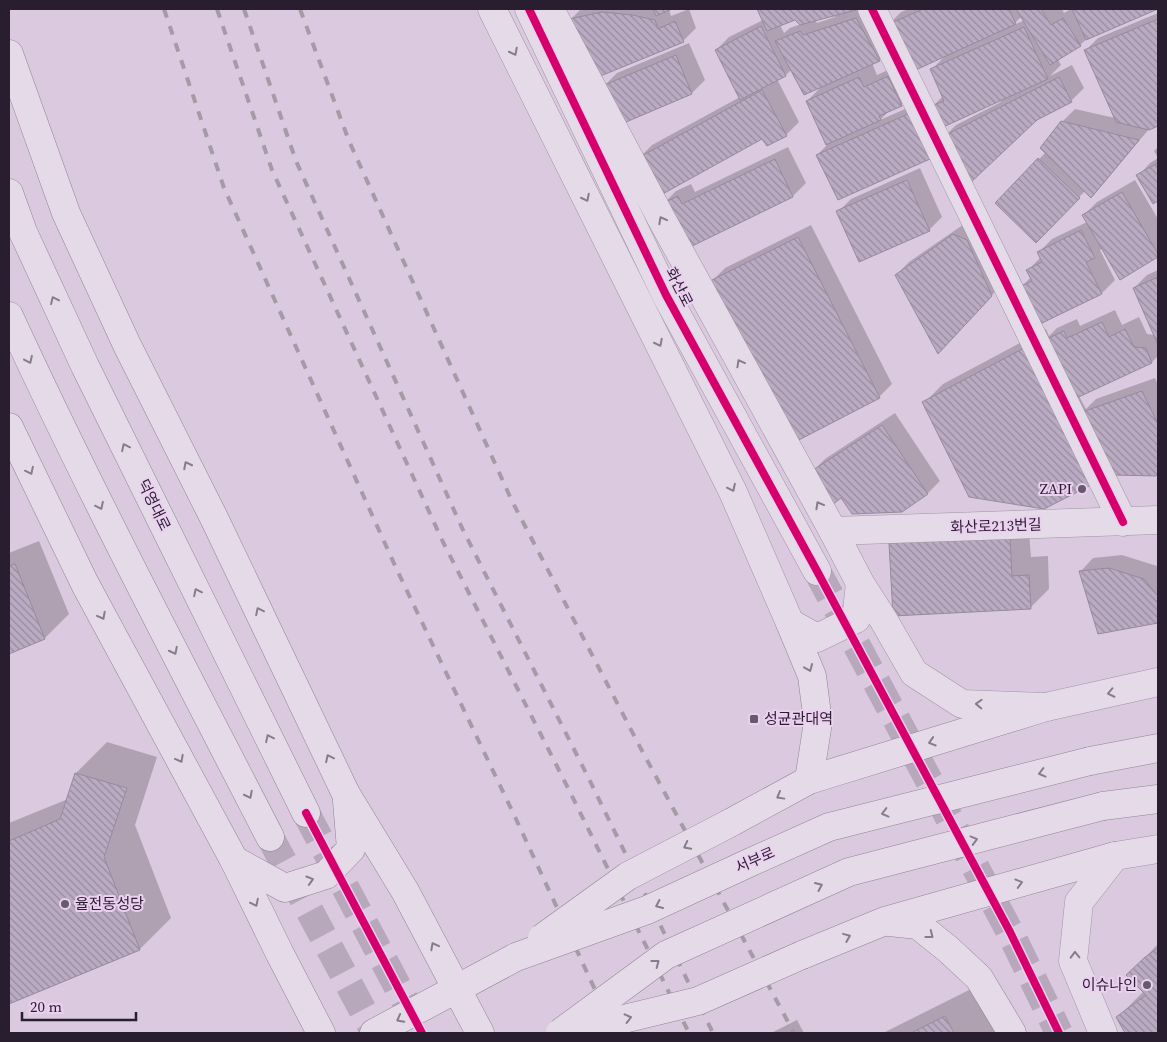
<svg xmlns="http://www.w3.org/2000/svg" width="1167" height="1042" font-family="'Source Serif 4','Noto Sans KR',serif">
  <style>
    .shadow { fill: #0003; fill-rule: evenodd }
    .building { fill: url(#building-back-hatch); stroke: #978a9e }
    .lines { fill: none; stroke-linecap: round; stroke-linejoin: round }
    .tertiary-tunnel { stroke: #b7a8bc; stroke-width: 28; stroke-dasharray: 28 14; stroke-linecap: butt }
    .minor-casing { stroke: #a093a4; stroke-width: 29 }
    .tertiary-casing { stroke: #a093a4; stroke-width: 29 }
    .secondary-casing { stroke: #8f8493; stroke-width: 29 }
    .minor { stroke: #e5dbe8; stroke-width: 28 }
    .tertiary { stroke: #e5dbe8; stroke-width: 28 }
    .secondary { stroke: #e5dbe8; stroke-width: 28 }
    .rail { stroke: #a49ba7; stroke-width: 4; stroke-dasharray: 9 9; stroke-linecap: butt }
    .secondary-bridge-casing { stroke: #8f8493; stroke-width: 29; stroke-linecap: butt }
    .secondary-bridge { stroke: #e5dbe8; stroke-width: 28 }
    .cycleway-casing { stroke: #ebd0f0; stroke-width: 11 }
    .cycleway { stroke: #d6006c; stroke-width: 8 }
    .oneway { stroke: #877c8c }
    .poi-dot { fill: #675a6d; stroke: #ebd0f0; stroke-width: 2 }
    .labels { text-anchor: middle; stroke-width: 4; stroke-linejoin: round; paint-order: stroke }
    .street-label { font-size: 15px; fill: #291e30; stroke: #ebd0f0 }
    .poi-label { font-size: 15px; fill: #291e30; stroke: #ebd0f0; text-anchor: end }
  </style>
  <defs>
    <pattern id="building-back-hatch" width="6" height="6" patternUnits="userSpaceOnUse" patternTransform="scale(1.25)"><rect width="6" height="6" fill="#baabc2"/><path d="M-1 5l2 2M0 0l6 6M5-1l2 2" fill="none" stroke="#978b9e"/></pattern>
  </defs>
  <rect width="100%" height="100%" fill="#dbcadf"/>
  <g class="shadow">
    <polygon points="581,9 669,9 671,16 689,9 696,28 683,41 571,19"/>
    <path d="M758 9H855L854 10 859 9 892 47 879 60 872 63 877 75 901 64 914 92 901 105 890 110 880 120 921 102 942 145 929 158 817 155 827 145 807 101 823 85 792 69 786 75 777 79 799 122 786 135 639 158 652 145 740 97 716 50 729 37 763 20ZM834 15 835 17 817 23 815 20ZM796 19 801 24 790 28 784 33 780 25Z"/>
    <path d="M909 9H1062L1064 13 1071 9H1156L1088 38 1080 45 1058 59 1061 65 1050 76 1072 65 1084 88 1071 101 943 138 956 125 1001 102 1000 100 933 106 943 96 931 70 946 55 888 25 901 12ZM1022 16 1025 20 1014 25H1013Z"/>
    <polygon points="1158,13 1158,125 1149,129 1104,183 1091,196 1085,191 1049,229 996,203 1046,152 1062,122 1075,109 1115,118 1085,51 1098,38"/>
    <polygon points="689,43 705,80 692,93 619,123 604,86 617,73"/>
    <polygon points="788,147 806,183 793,196 685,249 663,204 676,191 691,184 695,192"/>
    <polygon points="1158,147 1158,199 1154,202 1138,176 1150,163 1158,158 1154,151"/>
    <polygon points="920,168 942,217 929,230 838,212 851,199"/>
    <polygon points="1135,180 1158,219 1158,256 1120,278 1103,248 1100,250 1115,280 1102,293 1040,323 1022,286 1031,277 1028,270 1041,257 1039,252 1052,239 1087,222 1084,215 1097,202"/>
    <polygon points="967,222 1004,282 951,340 896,275 909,262"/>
    <polygon points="811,225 892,384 879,397 712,281 725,268"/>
    <polygon points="1158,270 1158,356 1152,362 1079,396 1086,409 1096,399 1155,378 1158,384 1158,471 1155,475 924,403 943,384 1046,329 1049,336 1057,328 1077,319 1080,326 1115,310 1122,325 1139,317 1147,334 1155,335 1134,288 1147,275"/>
    <polygon points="895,413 940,481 927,494 841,497 812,472 825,459"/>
    <polygon points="1028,519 1031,557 1048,556 1049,589 1030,608 891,544 910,525"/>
    <polygon points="39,541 69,614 45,638 9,653 9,553"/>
    <polygon points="1122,555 1157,566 1158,567 1158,622 1099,633 1081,571 1093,558"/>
    <polygon points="107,742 157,757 135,825 171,918 140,949 9,1002 9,823 68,799 76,773"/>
    <polygon points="1158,944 1158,1033 1126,1033 1118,1017 1144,991 1128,975"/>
    <polygon points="977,986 1001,1033 883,1033"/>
    <polygon points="797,1020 804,1033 771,1033"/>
  </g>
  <g class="building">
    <polygon points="653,9 672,9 656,16"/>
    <polygon points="757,9 856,9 856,10 800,25 795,20 767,31"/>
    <polygon points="923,9 1009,9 1016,24 909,73 887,25"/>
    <polygon points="1016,9 1041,9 1051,25 1063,18 1081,46 1050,65"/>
    <polygon points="1072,9 1158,9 1086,40"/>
    <polygon points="602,12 632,15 655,20 658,29 675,21 684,42 598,77 569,19"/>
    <polygon points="856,18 880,61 804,95 775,41 800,31 803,35"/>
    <polygon points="1158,19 1158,126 1149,130 1116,122 1084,50"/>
    <polygon points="761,26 786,76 740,100 715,50"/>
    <polygon points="1024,27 1048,79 941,128 931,106 944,101 930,69"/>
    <polygon points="676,55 692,94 619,125 602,86"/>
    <polygon points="888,76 902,106 879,116 881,120 826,145 806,101 859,77 864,87"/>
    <polygon points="1059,77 1072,102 1037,120 967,186 942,137"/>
    <polygon points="762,90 787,136 767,146 762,139 659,196 638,158"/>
    <polygon points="908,114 930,159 838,200 816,155"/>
    <polygon points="1061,121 1139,140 1091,198 1040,148"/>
    <polygon points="1038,158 1080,198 1036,243 995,203"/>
    <polygon points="775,159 793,197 684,250 661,204 678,196 682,204"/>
    <polygon points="1158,163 1158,201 1153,204 1136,175"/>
    <polygon points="907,180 930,231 859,262 836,211"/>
    <polygon points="1122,192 1158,254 1158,257 1120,280 1082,215"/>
    <polygon points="1081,230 1095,258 1086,262 1102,294 1040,324 1021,286 1032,281 1026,270 1042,262 1037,252"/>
    <polygon points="953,234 967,240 992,296 938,354 895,275"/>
    <polygon points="798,237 880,398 793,443 710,281"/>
    <polygon points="1158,277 1158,345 1133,288"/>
    <polygon points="1102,322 1109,337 1125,329 1134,347 1146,348 1152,363 1070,401 1042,341 1064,331 1067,338"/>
    <polygon points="1026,347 1095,483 1044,509 969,497 922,402"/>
    <polygon points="1142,391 1158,424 1158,473 1156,476 1112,475 1082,412"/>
    <polygon points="882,425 928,494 902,512 852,514 841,498 832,505 810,472"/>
    <polygon points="1010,537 1012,576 1029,575 1031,609 893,616 889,543"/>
    <polygon points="15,564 45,639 9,654 9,566"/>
    <polygon points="1109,568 1144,579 1158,596 1158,623 1098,634 1079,571"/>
    <polygon points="75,773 127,788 104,857 140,950 9,1004 9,841 60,819"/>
    <polygon points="1158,948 1158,1033 1125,1033 1116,1017 1146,995 1126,975 1144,958"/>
    <polygon points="945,1016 954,1033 911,1033"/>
  </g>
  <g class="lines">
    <g class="tertiary-tunnel">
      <polyline points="817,571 1010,932 1059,1033"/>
      <polyline points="306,813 422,1033"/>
      <polyline points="270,837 375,1033"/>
    </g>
    <g class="minor-casing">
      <g id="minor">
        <polyline points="872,9 1123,522"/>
        <polyline points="833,531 1158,520"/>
      </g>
    </g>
    <g class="tertiary-casing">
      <g id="tertiary">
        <polyline points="492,9 733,492 790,623 817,638 856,619 860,583"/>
        <polyline points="529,9 666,295 817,571"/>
        <polyline points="550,9 661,218 833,531 860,583 883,619 914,673 962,704 1046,707 1158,682"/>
        <polyline points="1103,1033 1073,961 1079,902 1115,856 1158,849"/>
      </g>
    </g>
    <g class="secondary-casing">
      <g id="secondary">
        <polyline points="9,54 66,213 127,345 214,518 346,794 405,891 480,1033"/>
        <polyline points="9,193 23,232 85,366 306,813"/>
        <path d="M9 316C90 492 181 664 270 837"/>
        <polyline points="9,427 85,584 234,860 280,954 321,1033"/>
        <polyline points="790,623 812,676 818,722 809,780"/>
        <polyline points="1090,761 1158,748"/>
        <polyline points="1103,806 1158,799"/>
        <polyline points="730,823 809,780 1046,707"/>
        <polyline points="234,860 285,888 326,875 351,849 347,801"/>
        <polyline points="889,922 918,925 949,950 979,978 1012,1033"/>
        <polyline points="802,955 885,921 1115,856"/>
        <polyline points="374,1033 516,957"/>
      </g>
    </g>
    <use href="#minor" class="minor"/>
    <use href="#tertiary" class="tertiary"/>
    <use href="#secondary" class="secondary"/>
    <g class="rail">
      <polyline points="164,9 224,188 397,570 516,819 615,1033"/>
      <polyline points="217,9 272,170 443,542 568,788 689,1033"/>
      <polyline points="244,9 296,161 463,530 588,777 713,1033"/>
      <polyline points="300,9 349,141 512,501 640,747 794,1033"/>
    </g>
    <g class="secondary-bridge-casing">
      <g id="secondary-bridge">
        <polyline points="542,938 628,876 730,823"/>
        <polyline points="516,957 647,910 751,862 829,827 1090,761"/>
        <polyline points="570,1032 698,1001 802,955"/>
        <polyline points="560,1033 666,955 849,872 1103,806"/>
      </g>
    </g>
    <use href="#secondary-bridge" class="secondary-bridge"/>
    <g class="cycleway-casing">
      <g id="cycleway">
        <polyline points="529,9 666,295 817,571 1010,932 1059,1033"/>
        <polyline points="872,9 1123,522"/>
        <polyline points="306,813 422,1033"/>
      </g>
    </g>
    <use href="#cycleway" class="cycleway"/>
  </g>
  <defs><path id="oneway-chevron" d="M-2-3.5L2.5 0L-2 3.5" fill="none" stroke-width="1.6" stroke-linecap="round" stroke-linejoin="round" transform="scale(1.25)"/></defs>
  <g class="oneway">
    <use href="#oneway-chevron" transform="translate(514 52) rotate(63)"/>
    <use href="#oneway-chevron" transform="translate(586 198) rotate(63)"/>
    <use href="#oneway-chevron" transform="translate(662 220) rotate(-118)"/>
    <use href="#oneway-chevron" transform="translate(54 300) rotate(-115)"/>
    <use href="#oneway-chevron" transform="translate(659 343) rotate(63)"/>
    <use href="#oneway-chevron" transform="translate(29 360) rotate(65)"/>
    <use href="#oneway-chevron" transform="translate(740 363) rotate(-119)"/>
    <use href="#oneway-chevron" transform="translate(125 447) rotate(-116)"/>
    <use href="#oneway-chevron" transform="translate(187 465) rotate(-117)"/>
    <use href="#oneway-chevron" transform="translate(30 471) rotate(64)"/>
    <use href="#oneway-chevron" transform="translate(732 488) rotate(64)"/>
    <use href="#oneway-chevron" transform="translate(819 505) rotate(-119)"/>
    <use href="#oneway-chevron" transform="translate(100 506) rotate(64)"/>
    <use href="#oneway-chevron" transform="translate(197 592) rotate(-116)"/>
    <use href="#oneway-chevron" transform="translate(259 611) rotate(-116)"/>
    <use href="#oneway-chevron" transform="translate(102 616) rotate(62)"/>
    <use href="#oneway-chevron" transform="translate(174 651) rotate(63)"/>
    <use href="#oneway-chevron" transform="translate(809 668) rotate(68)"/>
    <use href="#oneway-chevron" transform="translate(1111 693) rotate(168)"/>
    <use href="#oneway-chevron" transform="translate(979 704) rotate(-178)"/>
    <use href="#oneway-chevron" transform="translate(269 738) rotate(-116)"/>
    <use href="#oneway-chevron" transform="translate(932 742) rotate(163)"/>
    <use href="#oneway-chevron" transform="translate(329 758) rotate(-116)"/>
    <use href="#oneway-chevron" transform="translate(180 759) rotate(62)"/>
    <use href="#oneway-chevron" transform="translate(1042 773) rotate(166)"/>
    <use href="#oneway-chevron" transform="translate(249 795) rotate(63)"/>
    <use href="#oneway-chevron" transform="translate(780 796) rotate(151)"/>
    <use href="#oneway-chevron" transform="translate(885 813) rotate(166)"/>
    <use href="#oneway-chevron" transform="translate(974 840) rotate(-15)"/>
    <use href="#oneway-chevron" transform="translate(687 846) rotate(153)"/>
    <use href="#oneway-chevron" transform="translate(310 880) rotate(-17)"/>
    <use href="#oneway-chevron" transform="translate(1019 883) rotate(-16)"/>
    <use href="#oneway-chevron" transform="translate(819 886) rotate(-24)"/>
    <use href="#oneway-chevron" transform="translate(255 903) rotate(64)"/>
    <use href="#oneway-chevron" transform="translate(659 905) rotate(155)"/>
    <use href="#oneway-chevron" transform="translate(930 935) rotate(38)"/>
    <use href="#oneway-chevron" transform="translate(847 937) rotate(-22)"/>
    <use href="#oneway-chevron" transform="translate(434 946) rotate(-118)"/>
    <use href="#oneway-chevron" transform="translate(1075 955) rotate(-91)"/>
    <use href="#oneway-chevron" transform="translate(656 963) rotate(-37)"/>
    <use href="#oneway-chevron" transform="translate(628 1018) rotate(-14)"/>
    <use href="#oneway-chevron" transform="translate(400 1019) rotate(152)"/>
  </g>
  <g class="poi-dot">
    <circle cx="1082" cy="489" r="5"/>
    <rect x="749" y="714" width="10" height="10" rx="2.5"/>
    <circle cx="65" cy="904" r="5"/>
    <circle cx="1147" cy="985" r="5"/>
  </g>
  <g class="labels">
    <g class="street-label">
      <text transform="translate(679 287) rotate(63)" y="5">화산로</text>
      <text transform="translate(154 505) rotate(64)" y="5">덕영대로</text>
      <text transform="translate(996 526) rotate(-2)" y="5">화산로213번길</text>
      <text transform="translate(755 860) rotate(-24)" y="5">서부로</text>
    </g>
    <g class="poi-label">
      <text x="1072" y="494">ZAPI</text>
      <text x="764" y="724" text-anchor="start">성균관대역</text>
      <text x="75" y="909" text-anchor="start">율전동성당</text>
      <text x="1137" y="990">이슈나인</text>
    </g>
  </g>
  <rect width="1167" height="1042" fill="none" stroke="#291e30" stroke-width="20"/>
  <path d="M22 1012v8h114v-8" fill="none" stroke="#291e30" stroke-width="2.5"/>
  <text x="30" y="1012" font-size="15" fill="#291e30" stroke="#ebd0f0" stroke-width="4" paint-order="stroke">20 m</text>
</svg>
